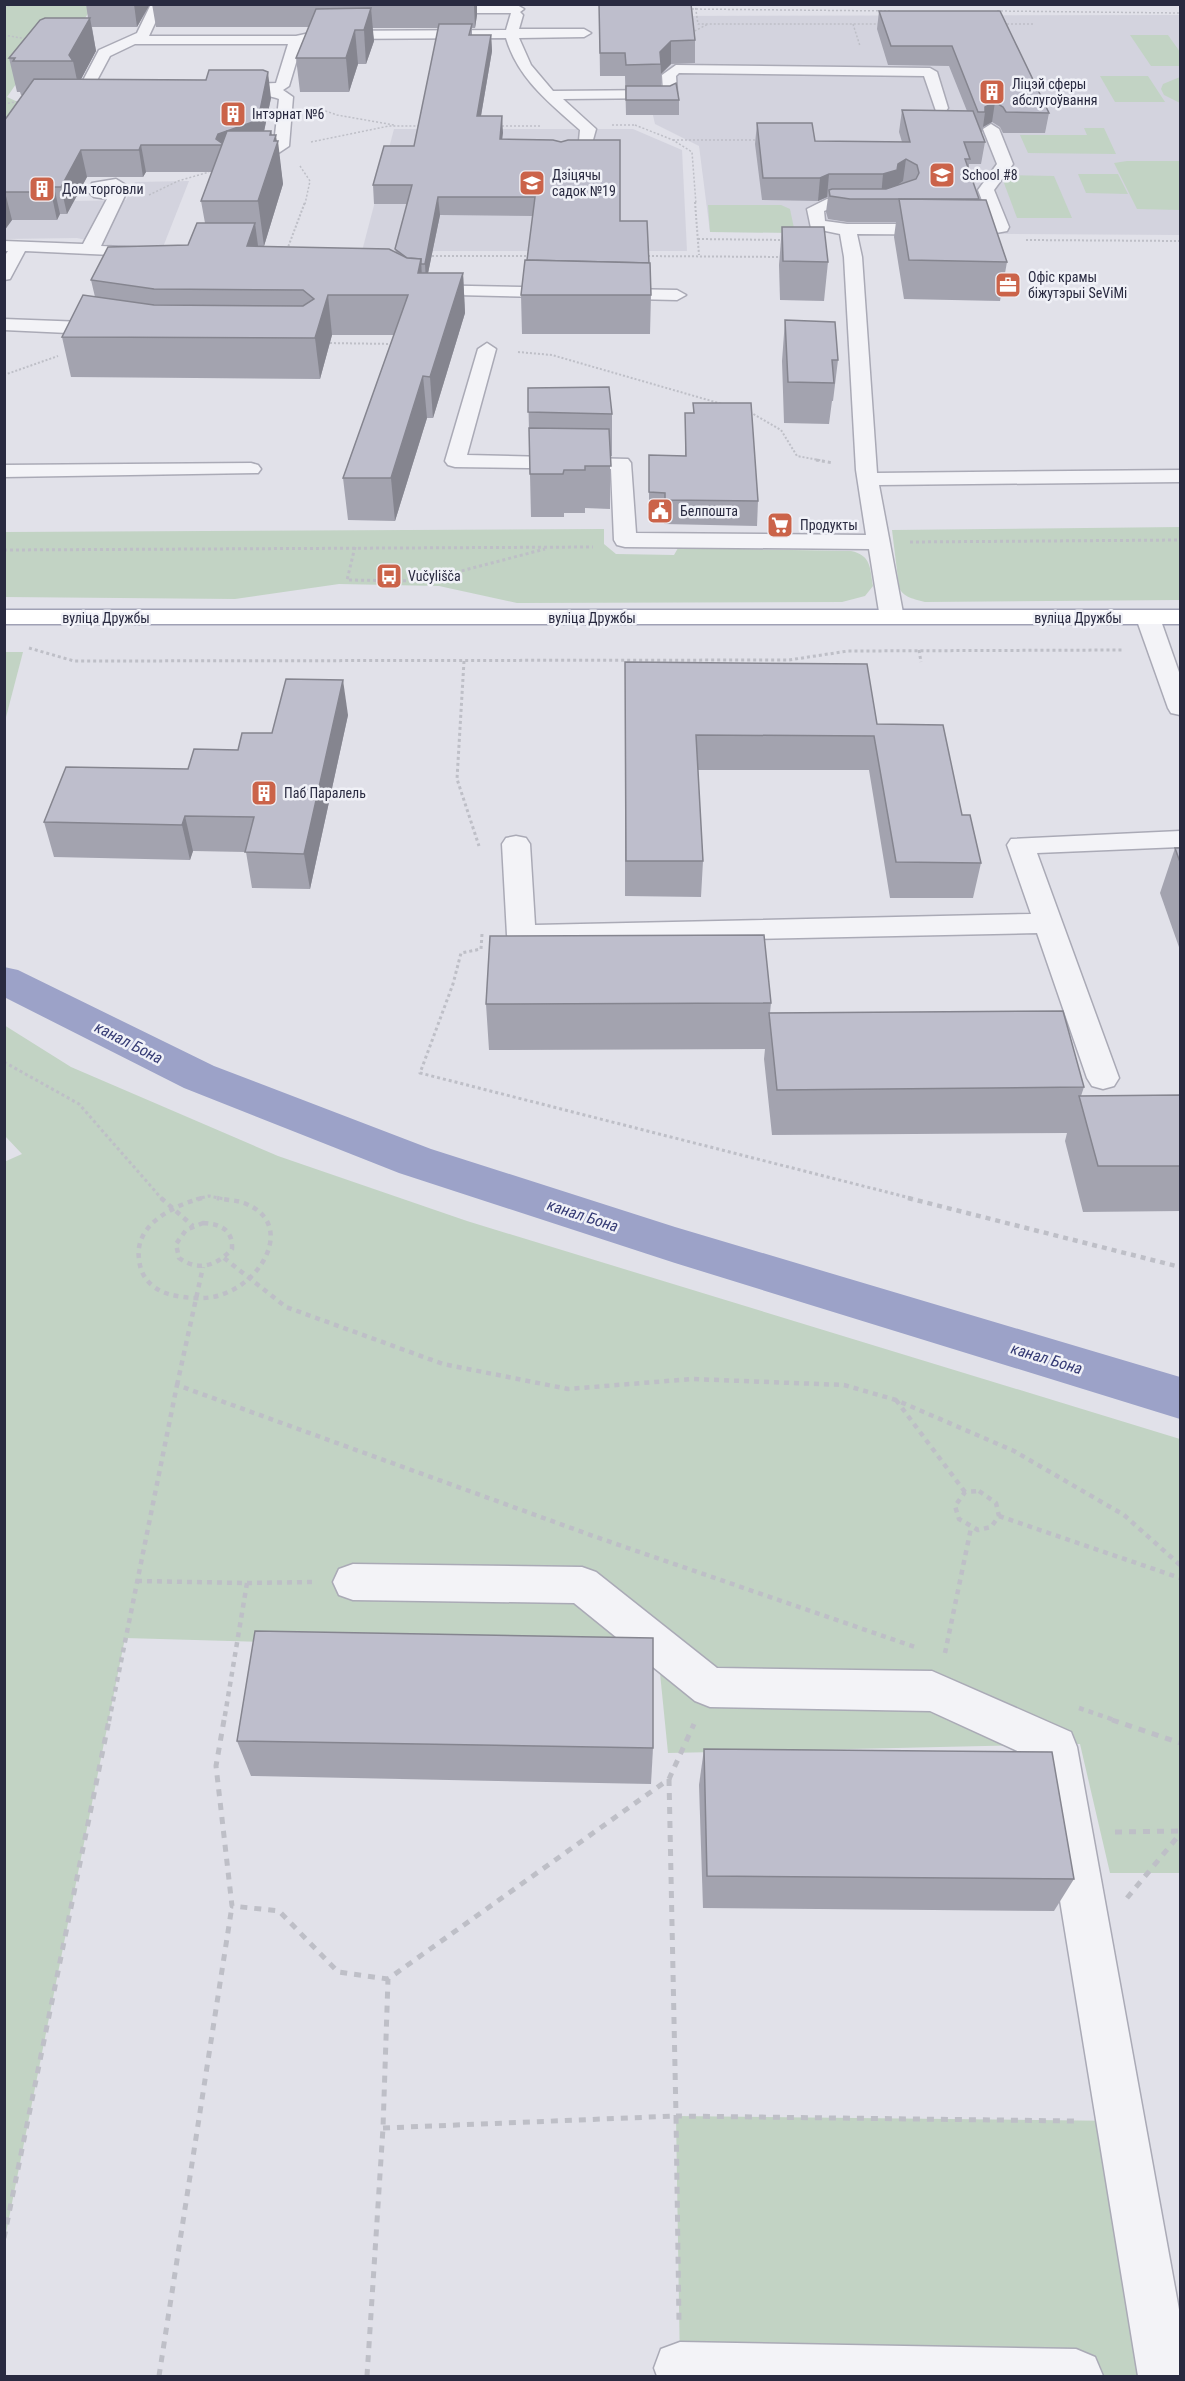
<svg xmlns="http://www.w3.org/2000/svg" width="1185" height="2381" font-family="'Roboto Condensed',sans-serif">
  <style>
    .built { fill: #d3d3de }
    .green { fill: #c2d3c4 }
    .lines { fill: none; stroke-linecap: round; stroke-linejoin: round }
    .canal { fill: #9ca2c8; fill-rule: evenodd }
    .minor-casing { stroke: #aaaab6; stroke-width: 3 }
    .major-casing { stroke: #a0a1b5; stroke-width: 3 }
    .path-far4 { stroke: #bebfc7; stroke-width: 1.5; stroke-dasharray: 2 2; stroke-linecap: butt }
    .path-far3 { stroke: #bebfc7; stroke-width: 2; stroke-dasharray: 2 2; stroke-linecap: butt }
    .path-far2 { stroke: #bebfc7; stroke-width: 3; stroke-dasharray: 3 3; stroke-linecap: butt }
    .path-far1 { stroke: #bebfc7; stroke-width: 4.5; stroke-dasharray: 5 5; stroke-linecap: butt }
    .path { stroke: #bebfc7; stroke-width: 5; stroke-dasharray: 7 7; stroke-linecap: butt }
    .minor { fill: #f3f3f7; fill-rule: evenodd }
    .major { fill: #fff; fill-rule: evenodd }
    .wall { fill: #a3a3af }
    .shaded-wall { fill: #85858f }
    .building { fill: #bebecc; stroke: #85858f; stroke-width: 1.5 }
    .labels { text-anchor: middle; stroke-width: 5; stroke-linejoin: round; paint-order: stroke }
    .far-poi-label { font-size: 14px; fill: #292a40; stroke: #f0f1f7; text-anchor: start }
    .far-street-label { font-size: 14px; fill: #292a40; stroke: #f0f1f7 }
    .water-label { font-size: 16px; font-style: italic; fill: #343a74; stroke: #f0f1f7 }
  </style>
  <rect width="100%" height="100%" fill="#e1e1e9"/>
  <g class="built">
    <polygon points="1180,15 1180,235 710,232 699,146 655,124 652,111 627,85 662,85 649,16"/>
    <polygon points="394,129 633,129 682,150 687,251 362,251"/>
    <polygon points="189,181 163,247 120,247 77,238 5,239 4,220 56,220 60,214 67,214 74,201 126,200 135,182"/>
  </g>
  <g class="green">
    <polygon points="4,5 149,5 93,6 66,47 41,48 7,97 18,102 5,131"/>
    <polygon points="1130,35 1168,35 1180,52 1180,66 1151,66"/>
    <polygon points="1100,76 1148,76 1165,102 1115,102"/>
    <polygon points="1180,77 1180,103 1164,95 1161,89 1163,84"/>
    <polygon points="1084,128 1104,128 1116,154 1028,153 1020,135 1087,135"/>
    <polygon points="1127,161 1180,161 1180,210 1137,209 1114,163"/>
    <polygon points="1078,174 1118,174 1128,194 1086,193"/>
    <polygon points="1001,175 1054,176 1072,218 1017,218"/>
    <polygon points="708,205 781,205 790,209 795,233 710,232"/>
    <path d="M1180 527V600L925 602C915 599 903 598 899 587L892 530Z"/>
    <path d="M604 529V544L616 554 674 555 678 548 851 551C871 555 870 568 873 586L865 596 842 602 517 603 439 586 339 584 235 599 5 597V532Z"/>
    <polygon points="5,652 23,652 5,721 4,652"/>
    <polygon points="4,1025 71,1067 278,1156 467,1221 1180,1439 1180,1873 1110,1873 1080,1744 668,1753 658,1653 125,1638 5,2238 4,1162 22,1154 5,1136"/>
    <polygon points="676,2116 1121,2121 1165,2376 680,2368"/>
  </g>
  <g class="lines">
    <polygon class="canal" points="4,967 18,970 214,1066 431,1149 675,1227 1180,1377 1180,1419 675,1263 399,1173 184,1088 4,997"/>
    <g class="minor-casing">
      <g id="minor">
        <path d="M151 4H164L149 36H296L319 31 506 30 511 13H431L424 9 431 5H517L524 9 520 12 523 15 519 29H584L591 33 584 37 519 38 531 65 553 91 663 90 662 75 676 65 930 68 937 72 948 108 946 111H936L924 76 679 73 676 76 677 94 670 98 563 99 596 129 591 147 560 158 555 156 552 153 555 150 579 141 580 130C550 103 518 79 506 38L319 39 302 43 289 86 283 90 293 97 289 146 274 156 236 168 228 163 230 160 274 144 279 99C262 91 230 99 220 89L227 85 276 83 288 44H135L110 56 94 86 123 87 125 90 123 93 85 94 78 90 99 50 137 33Z"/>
        <polygon points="991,124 999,129 1013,164 994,190 1009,227 1007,231 985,235 857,234 862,257 877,473 1180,470 1180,482 879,485 904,618 900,623 884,623 880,618 869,549 625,547 617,545 614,540 611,469 455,467 448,465 445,461 478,349 487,343 496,349 467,455 628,459 631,463 636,533 866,535 856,470 844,257 840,234 811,228 807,209 827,199 872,199 878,201 880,204 878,207 829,209 824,211 825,221 847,224 991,224 978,190 997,164 983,129"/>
        <polygon points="116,179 129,187 101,246 149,248 158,253 155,257 25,251 10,279 4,280 4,257 8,251 4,251 4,241 83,244 107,199 94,197 87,191 92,183"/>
        <polygon points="419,285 677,290 686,295 677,300 413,294 410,290 413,286"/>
        <polygon points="4,319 111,323 120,329 111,335 4,330"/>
        <polygon points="251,463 258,465 261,469 258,473 4,477 4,465"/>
        <polygon points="1148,611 1156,613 1160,618 1180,675 1180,715 1171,713 1168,708 1136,618 1140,613"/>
        <polygon points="1180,831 1180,847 1037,853 1119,1078 1114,1086 1103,1089 1092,1086 1087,1078 1037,933 521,944 511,942 507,935 502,844 506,838 516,836 526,838 530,844 535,925 1031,914 1007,845 1011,839"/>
        <polygon points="353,1564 582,1567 596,1572 717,1668 932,1671 1071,1732 1077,1747 1180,2315 1180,2376 1138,2376 1037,1760 930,1711 710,1707 695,1701 574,1603 353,1600 339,1595 333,1582 339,1569"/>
        <polygon points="680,2342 1076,2349 1095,2357 1103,2376 657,2376 654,2368 661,2349"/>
      </g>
    </g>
    <g class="major-casing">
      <rect id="major" x="4" y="610" width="1176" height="14"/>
    </g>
    <g class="path-far4">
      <polyline points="695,4 698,24 882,24"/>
      <polyline points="4,7 16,4"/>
      <polyline points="688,9 891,11"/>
      <polyline points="997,11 1180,13"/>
      <polyline points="853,24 860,46"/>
      <polyline points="1003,24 1033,24"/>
      <polyline points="691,33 708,24"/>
      <polyline points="4,35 27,39"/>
      <polyline points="4,104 21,101"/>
      <polyline points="314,107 337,115 394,125"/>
      <polyline points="612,125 635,125"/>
      <polyline points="635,125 673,140 692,152 696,204"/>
      <polyline points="498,126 542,126"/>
      <polyline points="673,140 759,140"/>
      <polyline points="311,142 389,126 422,126"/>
      <polyline points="300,166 310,181 305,204"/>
      <polyline points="149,195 178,181 209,172"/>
    </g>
    <g class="path-far3">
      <polyline points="695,202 699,255"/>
      <polyline points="698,239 784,240"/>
      <polyline points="1026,240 1180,241"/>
      <polyline points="287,250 305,202"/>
      <polyline points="428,256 532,256"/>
      <polyline points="644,256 784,257"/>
      <polyline points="326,343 393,344"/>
      <polyline points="518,352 552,355 722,404"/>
      <polyline points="4,375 58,356"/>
      <polyline points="750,412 781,430 797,456 824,461"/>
    </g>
    <g class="path-far2">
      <polyline points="816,460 833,463"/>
      <polyline points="910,542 1180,540"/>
      <polyline points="355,547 347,580 423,581 545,549"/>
      <polyline points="4,550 593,547"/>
      <polyline points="29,648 74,661 789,660 848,651 1123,650"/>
      <polyline points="919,650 921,662"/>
      <polyline points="464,661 457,779 479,846"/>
      <polyline points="482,934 481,949 461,953 453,984 420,1073 914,1199"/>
      <polyline points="4,1062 79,1104 162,1199"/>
      <polyline points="196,1199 209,1196 224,1199"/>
    </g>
    <g class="path-far1">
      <polyline points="161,1198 193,1226"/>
      <path d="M202 1198C175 1205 134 1224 139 1259 140 1270 144 1279 153 1286 163 1294 172 1295 183 1297 198 1299 214 1299 228 1292 265 1277 294 1222 244 1203 236 1200 226 1200 217 1198"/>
      <polyline points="908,1198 1180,1267"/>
      <path d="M203 1223C221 1224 233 1230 232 1249 216 1266 199 1272 179 1258L176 1244 186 1230Z"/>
      <polyline points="224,1258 286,1307 443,1364 568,1389 692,1379 844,1385 896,1400 1014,1451 1124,1515 1180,1565"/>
      <polyline points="177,1385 203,1267"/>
      <polyline points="896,1400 965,1492"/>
      <polygon points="979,1491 996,1503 999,1516 991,1527 978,1530 959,1519 955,1506 965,1492"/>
      <polyline points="999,1516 1180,1578"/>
      <polyline points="137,1581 247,1583 224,1721"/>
      <polyline points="247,1583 312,1582"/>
      <polyline points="945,1653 971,1528"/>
      <polyline points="1079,1708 1117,1721"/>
      <polyline points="109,1721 177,1385 596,1537 915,1647"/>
    </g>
    <g class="path">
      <polyline points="224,1720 216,1766 232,1906 279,1911 338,1972 388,1979"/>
      <polyline points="1112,1720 1180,1743"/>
      <polyline points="669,1779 676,2116 1075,2121"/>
      <polyline points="1115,1832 1180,1831"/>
      <polyline points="1127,1898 1180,1834"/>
      <polyline points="383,2128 676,2116 679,2322"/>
      <polyline points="4,2238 109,1720"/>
      <polyline points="159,2376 232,1906"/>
      <polyline points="367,2376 383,2128 388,1979 669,1779 694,1724"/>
    </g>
    <use href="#minor" class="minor"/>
    <use href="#major" class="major"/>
  </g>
  <g class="wall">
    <polygon points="86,4 150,4 137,27 92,27 96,51 81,79 271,98 264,131 271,131 272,135 277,141 283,184 264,246 396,253 395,249 407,204 374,204 373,185 414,146 439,28 372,28 374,41 366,64 358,64 349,92 300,92 296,58 309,27 156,27 152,4 477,4 477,15 475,28 472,28 472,35 491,35 492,51 481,116 502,116 502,139 620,221 649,263 651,295 650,334 522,334 521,295 527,260 533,216 440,215 428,273 463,273 465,313 433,418 427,418 395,521 348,520 343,478 394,335 332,335 320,379 71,377 62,337 95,297 91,280 188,245 205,223 201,201 212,172 146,172 143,177 87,177 67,214 60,214 57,220 12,220 4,231 4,121 23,95 21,95 20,92 17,92 9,58 88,18"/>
    <polygon points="544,4 691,4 695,40 695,63 671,64 661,74 661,86 679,100 679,115 626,115 625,76 600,76 599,5"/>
    <polygon points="879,11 1000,11 1049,113 1045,133 1003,133 1000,127 992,122 983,127 982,133 981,133 985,142 981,164 969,164 969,169 978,200 1007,262 1000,301 904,299 894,237 896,222 847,222 828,219 826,212 828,197 818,201 762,200 755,144 757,123 815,141 902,142 899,132 902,110 967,111 949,66 888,65 877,29"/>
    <polygon points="782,227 828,262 824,301 780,300 779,265"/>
    <polygon points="785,320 838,360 833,401 832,401 829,424 784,423 782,361"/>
    <polygon points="528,388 612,414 612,456 610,456 610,509 585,508 585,513 564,513 564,517 531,517"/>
    <polygon points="693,403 758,501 757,526 664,524 664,517 649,517 649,455 685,456 685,413 693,413"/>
    <polygon points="625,662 877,724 962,815 981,863 973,898 890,898 869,770 698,770 703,861 701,897 625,896"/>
    <polygon points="348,715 310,889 252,888 246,852 193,851 190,860 54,857 44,822 188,769 238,750 272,733"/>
    <polygon points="1175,848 1180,848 1180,950 1160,893"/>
    <polygon points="771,1003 770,1013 1084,1087 1081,1096 1180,1095 1180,1211 1083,1212 1065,1141 1067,1133 772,1135 764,1059 765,1049 489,1050 486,1004"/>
    <polygon points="237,1741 653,1748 651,1784 251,1776"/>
    <polygon points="704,1749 1074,1879 1054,1911 703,1908 699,1785"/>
  </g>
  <g class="shaded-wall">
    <polygon points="134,4 150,4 137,27"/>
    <polygon points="474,4 477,4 477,15 475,28"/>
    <polygon points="371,8 374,41 366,64 364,30"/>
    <polygon points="90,18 96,51 78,85 73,61 69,55"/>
    <polygon points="355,30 358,64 349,92 346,58"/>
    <polygon points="491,35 492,51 478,133 477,116"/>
    <polygon points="671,41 671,64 661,74 660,52"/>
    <polygon points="268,72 271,98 261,146 225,145 216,139 218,134"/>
    <polygon points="995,102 992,122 983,127 985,112 985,107"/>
    <polygon points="502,116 503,133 500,157 500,139"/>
    <polygon points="271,131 274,153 274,141 276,135 277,143 278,141 283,184 264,246 258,201"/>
    <polygon points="141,145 146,172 143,177 139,150"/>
    <polygon points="81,150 87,177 67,214 61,187"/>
    <polygon points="906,159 903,181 881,197 883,174"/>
    <polygon points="829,174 827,197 818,201 820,178"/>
    <polygon points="54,187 60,214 57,220 51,192"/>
    <polygon points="5,192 12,220 4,231 4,193"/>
    <polygon points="438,197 440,215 426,283 425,264"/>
    <polygon points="255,223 260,261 247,246"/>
    <polygon points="421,259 423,297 418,273"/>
    <polygon points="463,273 465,313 433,418 430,377"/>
    <polygon points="328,295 332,335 320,379 315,338"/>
    <polygon points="423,376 427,418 395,521 391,478"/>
    <polygon points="343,680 348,715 310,889 304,854"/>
    <polygon points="185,816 193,851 190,860 182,825"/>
  </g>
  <g class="building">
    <polygon points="599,4 691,4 695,40 671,41 660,52 661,64 626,65 625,53 600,53"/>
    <polygon points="371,8 364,30 355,30 346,58 296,58 316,9"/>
    <polygon points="879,11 1000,11 1049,113 1006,112 1003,107 995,102 985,107 985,112 978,112 952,46 891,46"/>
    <polygon points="45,18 90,18 69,55 73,61 13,61 15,58 9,58 40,20"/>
    <polygon points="439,24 472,24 469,35 491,35 477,116 502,116 500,139 553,140 561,142 568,140 620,140 620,221 647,221 649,263 527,260 535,197 438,197 425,264 421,264 421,259 407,258 395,249 412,185 373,185 384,146 414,146"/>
    <polygon points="209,70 263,70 268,72 258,120 218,134 216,139 223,144 222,145 141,145 139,150 81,150 61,187 54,187 51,192 5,192 4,193 4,121 34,79 206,80"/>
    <polygon points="676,83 679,100 626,100 626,86 670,86"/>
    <polygon points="902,110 973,111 985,142 964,142 970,159 965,159 979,199 850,199 830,196 829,190 832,189 886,189 916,179 919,173 917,165 906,159 898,164 897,170 883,174 829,174 820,178 763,178 757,123 812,123 815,141 910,142"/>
    <polygon points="227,131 271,131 270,135 276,135 274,141 278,141 258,201 201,201"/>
    <polygon points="899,199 986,200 1007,262 909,260"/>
    <polygon points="197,223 255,223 247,246 389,249 407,258 421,259 418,273 463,273 430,377 423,376 391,478 343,478 408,295 328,295 315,338 62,337 83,295 154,305 303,306 314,299 303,290 154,289 91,280 108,247 188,245"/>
    <polygon points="782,227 824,227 828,262 783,261"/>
    <polygon points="525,260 650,263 651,295 521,295"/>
    <polygon points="785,320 835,322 838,360 832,360 834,383 788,382"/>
    <polygon points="609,387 612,414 528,412 528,388"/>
    <polygon points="693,403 751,403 758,501 665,500 665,493 649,492 649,455 686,456 685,413 694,413"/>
    <polygon points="529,428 609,429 611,466 585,466 585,470 564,470 563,474 530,474"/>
    <polygon points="625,662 867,664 877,724 943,725 962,815 970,815 981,863 896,862 874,736 696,735 703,861 626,861"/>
    <polygon points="286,679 343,680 304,854 245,852 254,817 185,816 182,825 44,822 66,767 188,769 194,749 238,750 242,733 272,733"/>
    <polygon points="1175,848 1180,848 1180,862"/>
    <polygon points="764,935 771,1003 486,1004 490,936"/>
    <polygon points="1063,1011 1084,1087 777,1090 769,1013"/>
    <polygon points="1180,1095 1180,1166 1098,1166 1079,1096"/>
    <polygon points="255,1631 653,1638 653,1748 237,1741"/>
    <polygon points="704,1749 1052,1752 1074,1879 707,1876"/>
  </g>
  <defs>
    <g id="building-square" transform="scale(1.35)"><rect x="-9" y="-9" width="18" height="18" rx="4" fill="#cb6349" stroke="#f0f1f7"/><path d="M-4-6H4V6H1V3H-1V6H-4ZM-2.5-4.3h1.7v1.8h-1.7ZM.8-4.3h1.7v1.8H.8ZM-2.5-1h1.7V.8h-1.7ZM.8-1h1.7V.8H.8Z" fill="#fff"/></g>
    <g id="school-square" transform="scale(1.35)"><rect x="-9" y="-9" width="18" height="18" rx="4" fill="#cb6349" stroke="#f0f1f7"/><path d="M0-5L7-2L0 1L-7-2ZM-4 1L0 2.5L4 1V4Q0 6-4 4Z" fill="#fff"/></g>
    <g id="office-square" transform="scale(1.35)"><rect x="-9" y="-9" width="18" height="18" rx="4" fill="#cb6349" stroke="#f0f1f7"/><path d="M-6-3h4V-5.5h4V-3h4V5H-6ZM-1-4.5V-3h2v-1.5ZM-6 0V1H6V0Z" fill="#fff"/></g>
    <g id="civic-square" transform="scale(1.35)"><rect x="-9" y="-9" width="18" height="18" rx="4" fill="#cb6349" stroke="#f0f1f7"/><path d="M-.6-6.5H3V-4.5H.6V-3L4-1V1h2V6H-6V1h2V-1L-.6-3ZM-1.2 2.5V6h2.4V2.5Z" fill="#fff"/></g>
    <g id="supermarket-square" transform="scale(1.35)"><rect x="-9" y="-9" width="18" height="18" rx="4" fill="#cb6349" stroke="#f0f1f7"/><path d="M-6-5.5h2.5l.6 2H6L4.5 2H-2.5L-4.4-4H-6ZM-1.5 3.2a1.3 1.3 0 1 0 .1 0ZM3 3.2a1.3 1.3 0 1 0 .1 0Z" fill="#fff"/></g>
    <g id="bus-square" transform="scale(1.35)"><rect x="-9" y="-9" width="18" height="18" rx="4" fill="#cb6349" stroke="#f0f1f7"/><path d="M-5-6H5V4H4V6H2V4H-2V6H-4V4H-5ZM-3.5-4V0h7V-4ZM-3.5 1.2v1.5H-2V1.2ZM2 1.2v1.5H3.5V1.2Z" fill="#fff"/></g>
  </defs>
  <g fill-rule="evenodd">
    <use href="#building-square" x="992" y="92"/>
    <use href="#building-square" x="233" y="114"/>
    <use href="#school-square" x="942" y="175"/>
    <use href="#school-square" x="532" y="183"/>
    <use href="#building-square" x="42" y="189"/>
    <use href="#office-square" x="1008" y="285"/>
    <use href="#civic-square" x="660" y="511"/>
    <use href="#supermarket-square" x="780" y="525"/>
    <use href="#bus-square" x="389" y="576"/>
    <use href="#building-square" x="264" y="793"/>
  </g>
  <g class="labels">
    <g class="far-poi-label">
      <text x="1012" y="89">Ліцэй сферы<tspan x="1012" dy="16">абслугоўвання</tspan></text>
      <text x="252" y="119">Інтэрнат №6</text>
      <text x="552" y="180">Дзіцячы<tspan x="552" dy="16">садок №19</tspan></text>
      <text x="962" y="180">School #8</text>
      <text x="62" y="194">Дом торговли</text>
      <text x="1028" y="282">Офіс крамы<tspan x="1028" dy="16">біжутэрыі SeViMi</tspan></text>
      <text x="680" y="516">Белпошта</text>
      <text x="800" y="530">Продукты</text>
      <text x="408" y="581">Vučylišča</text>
      <text x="284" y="798">Паб Паралель</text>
    </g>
    <g class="far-street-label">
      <text x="106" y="623">вуліца Дружбы</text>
      <text x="592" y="623">вуліца Дружбы</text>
      <text x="1078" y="623">вуліца Дружбы</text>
    </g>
    <g class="water-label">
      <text transform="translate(129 1042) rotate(27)" y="6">канал Бона</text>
      <text transform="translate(583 1215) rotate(18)" y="6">канал Бона</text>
      <text transform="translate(1047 1358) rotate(17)" y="6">канал Бона</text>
    </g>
  </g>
  <rect width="1185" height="2381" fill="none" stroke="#292a40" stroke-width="12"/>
</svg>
